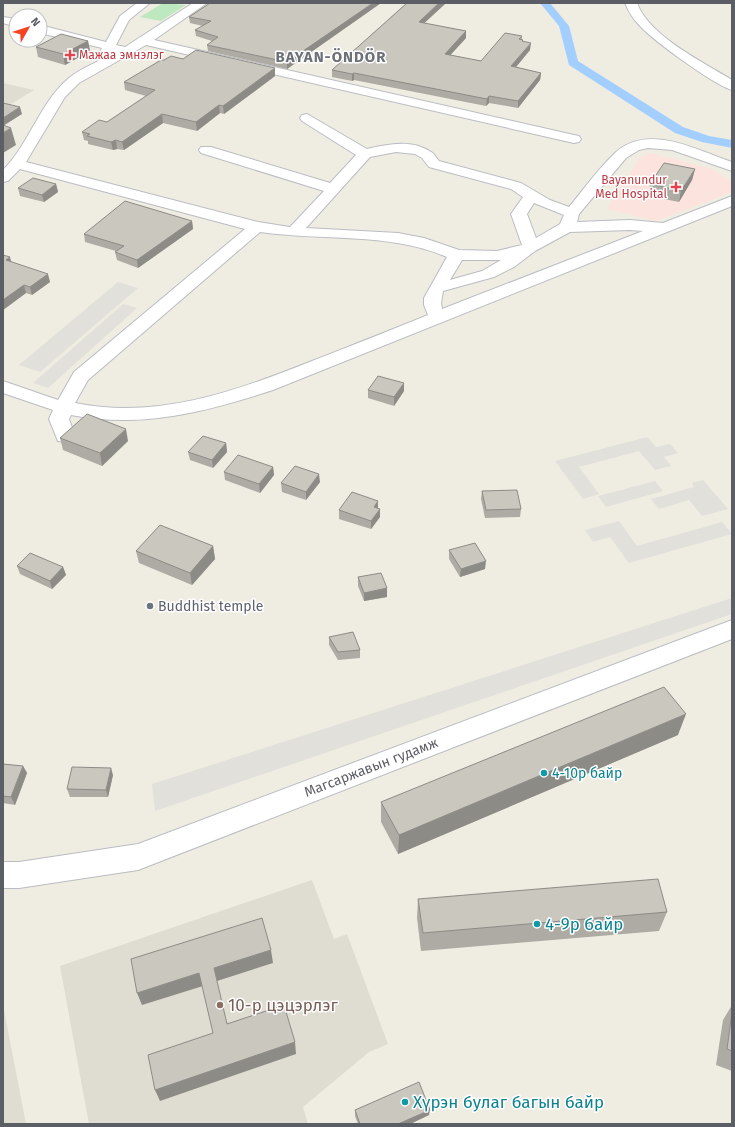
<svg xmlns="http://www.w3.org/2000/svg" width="735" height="1127" font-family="'Fira Sans',sans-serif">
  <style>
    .industrial { fill: #e2e0da }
    .education { fill: #dfdcd1 }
    .medical { fill: #fde3dd }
    .green { fill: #bde8c0 }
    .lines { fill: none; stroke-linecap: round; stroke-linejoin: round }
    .canal { fill: #a2cfff; fill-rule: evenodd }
    .street-casing { stroke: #babcc2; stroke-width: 2 }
    .street { fill: #fff; fill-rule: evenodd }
    .wall { fill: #aeaba4 }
    .shaded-wall { fill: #8d8b86 }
    .building { fill: #cac7bf; stroke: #8d8b86 }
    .health-dot { fill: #e0444e; stroke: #fff; stroke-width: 1.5 }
    .worship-dot { fill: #6b7280; stroke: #fff; stroke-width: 1.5 }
    .culture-dot { fill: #0f9aa8; stroke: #fff; stroke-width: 1.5 }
    .education-dot { fill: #8d6e63; stroke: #fff; stroke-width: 1.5 }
    .labels { text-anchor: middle; stroke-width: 3; stroke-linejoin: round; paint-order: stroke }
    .far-health-label { font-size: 12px; fill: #be3a42; stroke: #fff; text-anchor: start }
    .worship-label { font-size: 14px; fill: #5b616d; stroke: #fff; text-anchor: start }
    .street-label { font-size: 14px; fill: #5b5e64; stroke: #fff }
    .culture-label { font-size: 14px; fill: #0d838f; stroke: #fff; text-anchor: start }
    .far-district-label { font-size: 15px; font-weight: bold; letter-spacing: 1px; fill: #6c7077; stroke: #fff }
    .near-culture-label { font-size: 17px; fill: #0d838f; stroke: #fff; text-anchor: start }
    .near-education-label { font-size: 17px; fill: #785e54; stroke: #fff; text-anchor: start }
  </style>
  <rect width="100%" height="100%" fill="#efede2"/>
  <g class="industrial">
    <polygon points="118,282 138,288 40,372 19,365"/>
    <polygon points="123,304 137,308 48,388 33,383"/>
    <polygon points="647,437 656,447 670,444 678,453 664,457 671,466 655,470 639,451 579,467 599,494 583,499 555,461"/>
    <polygon points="703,480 728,509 702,516 689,500 659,509 651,499 694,487 692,483"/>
    <polygon points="655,481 663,491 606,507 598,496"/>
    <polygon points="619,521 637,546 722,522 732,534 629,563 610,537 593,542 585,530"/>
    <polygon points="732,598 732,614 155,811 152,784"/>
  </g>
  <g class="education">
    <polygon points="3,83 34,90 3,109"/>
    <polygon points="312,880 334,939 347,934 388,1044 369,1052 303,1107 308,1124 89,1124 60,966"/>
    <polygon points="3,1005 26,1124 3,1124"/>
  </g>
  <polygon class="medical" points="651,153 712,169 732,182 732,192 656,221 607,209 640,157"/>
  <polygon class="green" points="163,3 186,5 161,21 140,17"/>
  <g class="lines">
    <polygon class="canal" points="540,3 550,3 569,26 578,61 683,127 709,136 732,140 732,148 702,142 675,133 569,65 559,26"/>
    <g class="street-casing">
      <g id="street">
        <path d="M137 3H150L129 20 116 45 125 47 193 3H207L154 40 574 135 579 136 581 139 579 142 574 143 146 45 79 83 65 97 26 162 258 222 290 227 324 191 201 153 199 150 201 147H211L330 183 356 155 302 121 300 118 302 115 307 114 367 149C388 144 412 139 431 152 435 154 436 158 439 161L521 183 550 200 569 207C584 189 598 169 615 153 648 122 698 151 732 162V171L672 150 648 148 639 150 626 158 579 214 577 222 630 220 663 223 732 196V206L273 390C206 412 140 429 71 415L69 419 75 436 72 441 65 442 58 441 49 419 53 410 3 393V381L58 400 74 372 245 229 20 169 8 181 3 182V170C30 143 40 102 69 78 77 71 89 66 98 61L97 59 102 48 40 33V25L106 42 120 16ZM396 152 415 154 422 158 429 167 511 189 523 197 511 214 522 245 497 251 459 250 424 238 398 233 306 228 370 157ZM534 203 564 215 560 224 536 238 527 214ZM630 230 643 231 442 309 441 303 443 291 494 277 514 267 535 251 570 232ZM260 232C322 241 389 232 447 257L424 298V305L428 315C389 331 350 346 312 361 236 391 158 420 75 403L88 380ZM462 260H501L482 271 450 280Z"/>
        <path d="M625 3H637C649 36 703 62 732 80V90C714 85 654 41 640 26 633 19 629 12 625 3Z"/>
        <polygon points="3,17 16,19 16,27 3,23"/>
        <polygon points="732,620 732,639 138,870 19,888 3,888 3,862 19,862 138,844"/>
      </g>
    </g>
    <use href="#street" class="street"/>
  </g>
  <g class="wall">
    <polygon points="381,3 287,69 208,51 207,45 212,41 196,36 195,30 203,26 190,23 189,17"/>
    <polygon points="407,3 446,3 424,23 466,31 466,38 450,55 481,61 522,36 522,40 523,40 523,41 530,50 516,67 541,73 540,80 518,108 489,103 486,106 354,80 352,81 332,77 332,70"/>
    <polygon points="88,41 90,51 65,65 38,57 36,47"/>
    <polygon points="183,59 275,76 224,114 220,113 197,131 163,123 124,150 117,149 113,150 88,144 88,141 84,140 82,132 107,122 146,96 125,90 124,82 164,60"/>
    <polygon points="695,169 692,180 679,202 648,196 650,184"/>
    <polygon points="56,184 58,192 44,202 20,196 18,188"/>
    <polygon points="192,221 193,229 138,268 117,260 115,252 116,251 85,242 84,234"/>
    <polygon points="3,255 11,262 50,282 32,295 26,293 3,310"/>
    <polygon points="368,390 404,391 394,406 368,398"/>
    <polygon points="60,438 128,441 102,466 63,450"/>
    <polygon points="226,443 227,452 213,468 190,460 188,452"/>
    <polygon points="273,467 274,475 260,493 225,480 224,472"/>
    <polygon points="320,482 306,500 282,492 281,483"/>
    <polygon points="482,491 521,509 520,517 485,518 481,499"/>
    <polygon points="378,508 380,517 371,529 339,519 339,510"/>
    <polygon points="213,546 215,559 192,585 139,563 136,551"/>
    <polygon points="449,550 485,569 460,577 449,559"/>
    <polygon points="17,566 63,567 66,575 52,589 20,574"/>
    <polygon points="358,577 387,597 364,601 358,586"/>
    <polygon points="329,637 360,650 360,658 338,660 329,645"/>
    <polygon points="678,735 398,854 381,822 381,802"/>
    <polygon points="3,764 23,766 27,773 15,805 3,803"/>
    <polygon points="113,775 108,797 70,797 67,789"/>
    <polygon points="418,899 667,912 659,931 421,951 417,918"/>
    <polygon points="732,1005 732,1071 716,1065 723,1020"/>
    <polygon points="355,1110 429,1115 410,1124 358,1124 355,1116"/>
  </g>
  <g class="shaded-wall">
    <polygon points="373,3 381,3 287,69 287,62"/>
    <polygon points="439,3 446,3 418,29 419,22"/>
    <polygon points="466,31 466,38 445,61 445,54"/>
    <polygon points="88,41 90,51 65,65 63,54"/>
    <polygon points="531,43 530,50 511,73 511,66"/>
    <polygon points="275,68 275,76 224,114 223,106"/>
    <polygon points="354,73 354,80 352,81 352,74"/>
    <polygon points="541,73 540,80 518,108 518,101"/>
    <polygon points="489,96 489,103 486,106 487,99"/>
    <polygon points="219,105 220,113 197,131 196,122"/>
    <polygon points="20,107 22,114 3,126 3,118"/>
    <polygon points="162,114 163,123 124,150 122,142"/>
    <polygon points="11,128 16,145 3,153 3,133"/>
    <polygon points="116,140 117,149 113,150 111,142"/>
    <polygon points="695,169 692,180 679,202 681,191"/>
    <polygon points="56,184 58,192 44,202 42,195"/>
    <polygon points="192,221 193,229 138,268 137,260"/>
    <polygon points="10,257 12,265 6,260"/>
    <polygon points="48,274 50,282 32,295 30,287"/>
    <polygon points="24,285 26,293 3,310 3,300"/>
    <polygon points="404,383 404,391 394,406 394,397"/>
    <polygon points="126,429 128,441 102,466 100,453"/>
    <polygon points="226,443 227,452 213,468 212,460"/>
    <polygon points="273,467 274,475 260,493 259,484"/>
    <polygon points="319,474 320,482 306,500 306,492"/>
    <polygon points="378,501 378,509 374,507"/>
    <polygon points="380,509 380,517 371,529 371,521"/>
    <polygon points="213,546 215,559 192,585 190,573"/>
    <polygon points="486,561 485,569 460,577 461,569"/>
    <polygon points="63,567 66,575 52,589 50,581"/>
    <polygon points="387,588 387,597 364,601 364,593"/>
    <polygon points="686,714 678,735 398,854 399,835"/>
    <polygon points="23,766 27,773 15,805 11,797"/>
    <polygon points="111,768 113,775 108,797 106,790"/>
    <polygon points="271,950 273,963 217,981 214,968"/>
    <polygon points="199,973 203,986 142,1005 137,993"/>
    <polygon points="295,1042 296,1054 160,1101 155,1090"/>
    <polygon points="430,1110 429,1115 410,1124 398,1124"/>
  </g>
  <g class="building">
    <polygon points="210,3 373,3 287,62 207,45 218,37 195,30 211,21 189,17"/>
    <polygon points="407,3 439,3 419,22 466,31 445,54 481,61 505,33 522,36 519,39 523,40 522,41 531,43 511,66 541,73 518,101 489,96 487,99 354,73 352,74 332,70"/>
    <polygon points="61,34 88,41 63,54 36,47"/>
    <polygon points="196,50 275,68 223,106 219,105 196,122 162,114 122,142 116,140 111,142 87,136 90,134 82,132 99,120 107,122 155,90 124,82 161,60 164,60 171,56 183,59"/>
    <polygon points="3,103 20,107 3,118"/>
    <polygon points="3,125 11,128 3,133"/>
    <polygon points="664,163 695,169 681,191 650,184"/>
    <polygon points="33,178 56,184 42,195 18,188"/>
    <polygon points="125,201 192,221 137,260 115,252 124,246 84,234"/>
    <polygon points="3,255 10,257 6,260 48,274 30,287 24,285 3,300"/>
    <polygon points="378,376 404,383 394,397 368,390"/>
    <polygon points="87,414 126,429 100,453 60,438"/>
    <polygon points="203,436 226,443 212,460 188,452"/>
    <polygon points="238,455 273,467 259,484 224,472"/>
    <polygon points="295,466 319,474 306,492 281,483"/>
    <polygon points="517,490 521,509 486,510 482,491"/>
    <polygon points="352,492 378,501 374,507 380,509 371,521 339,510"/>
    <polygon points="160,525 213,546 190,573 136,551"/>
    <polygon points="475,543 486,561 461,569 449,550"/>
    <polygon points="30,553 63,567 50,581 17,566"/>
    <polygon points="381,573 387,588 364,593 358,577"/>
    <polygon points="353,632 360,650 338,652 329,637"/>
    <polygon points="664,687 686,714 399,835 381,802"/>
    <polygon points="3,764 23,766 11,797 3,796"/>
    <polygon points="72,767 111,768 106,790 67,789"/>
    <polygon points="658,879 667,912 423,933 418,899"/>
    <polygon points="262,918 271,950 214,968 227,1024 284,1005 295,1042 155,1090 148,1055 213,1033 199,973 137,993 131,959"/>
    <polygon points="732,1013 732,1051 727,1049"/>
    <polygon points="419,1082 430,1110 398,1124 360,1124 355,1110"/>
  </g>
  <g class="health-dot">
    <path d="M68 49h4v4h4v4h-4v4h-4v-4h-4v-4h4z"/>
    <path d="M674 181h4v4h4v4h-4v4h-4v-4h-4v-4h4z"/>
  </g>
  <circle class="worship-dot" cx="150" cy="606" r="4"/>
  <g class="culture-dot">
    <circle cx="544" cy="773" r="4"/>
    <circle cx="537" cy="924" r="4"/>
    <circle cx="405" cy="1102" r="4"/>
  </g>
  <circle class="education-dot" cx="220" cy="1005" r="4"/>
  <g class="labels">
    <g class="far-health-label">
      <text x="79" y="59">Maжаа эмнэлэг</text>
      <text x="667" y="184" text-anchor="end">Bayanundur<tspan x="667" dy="14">Med Hospital</tspan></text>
    </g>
    <g class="worship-label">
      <text x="158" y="611">Buddhist temple</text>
    </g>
    <g class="street-label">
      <text transform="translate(371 767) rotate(-21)" y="5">Магсаржавын гудамж</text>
    </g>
    <g class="culture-label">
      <text x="552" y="778">4-10р байр</text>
    </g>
    <g class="far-district-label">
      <text x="331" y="62">BAYAN-ÖNDÖR</text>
    </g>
    <g class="near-culture-label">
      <text x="545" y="930">4-9р байр</text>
      <text x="413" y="1108">Хүрэн булаг багын байр</text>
    </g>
    <g class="near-education-label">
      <text x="228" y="1011">10-р цэцэрлэг</text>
    </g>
  </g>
  <rect width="735" height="1127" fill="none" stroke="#5b5e64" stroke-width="8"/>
  <g transform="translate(28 28) rotate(51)"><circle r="19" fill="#ffffff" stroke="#bdbfc1"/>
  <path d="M0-3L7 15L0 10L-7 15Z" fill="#f64321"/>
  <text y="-6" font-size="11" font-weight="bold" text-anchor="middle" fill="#5b5e64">N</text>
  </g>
</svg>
